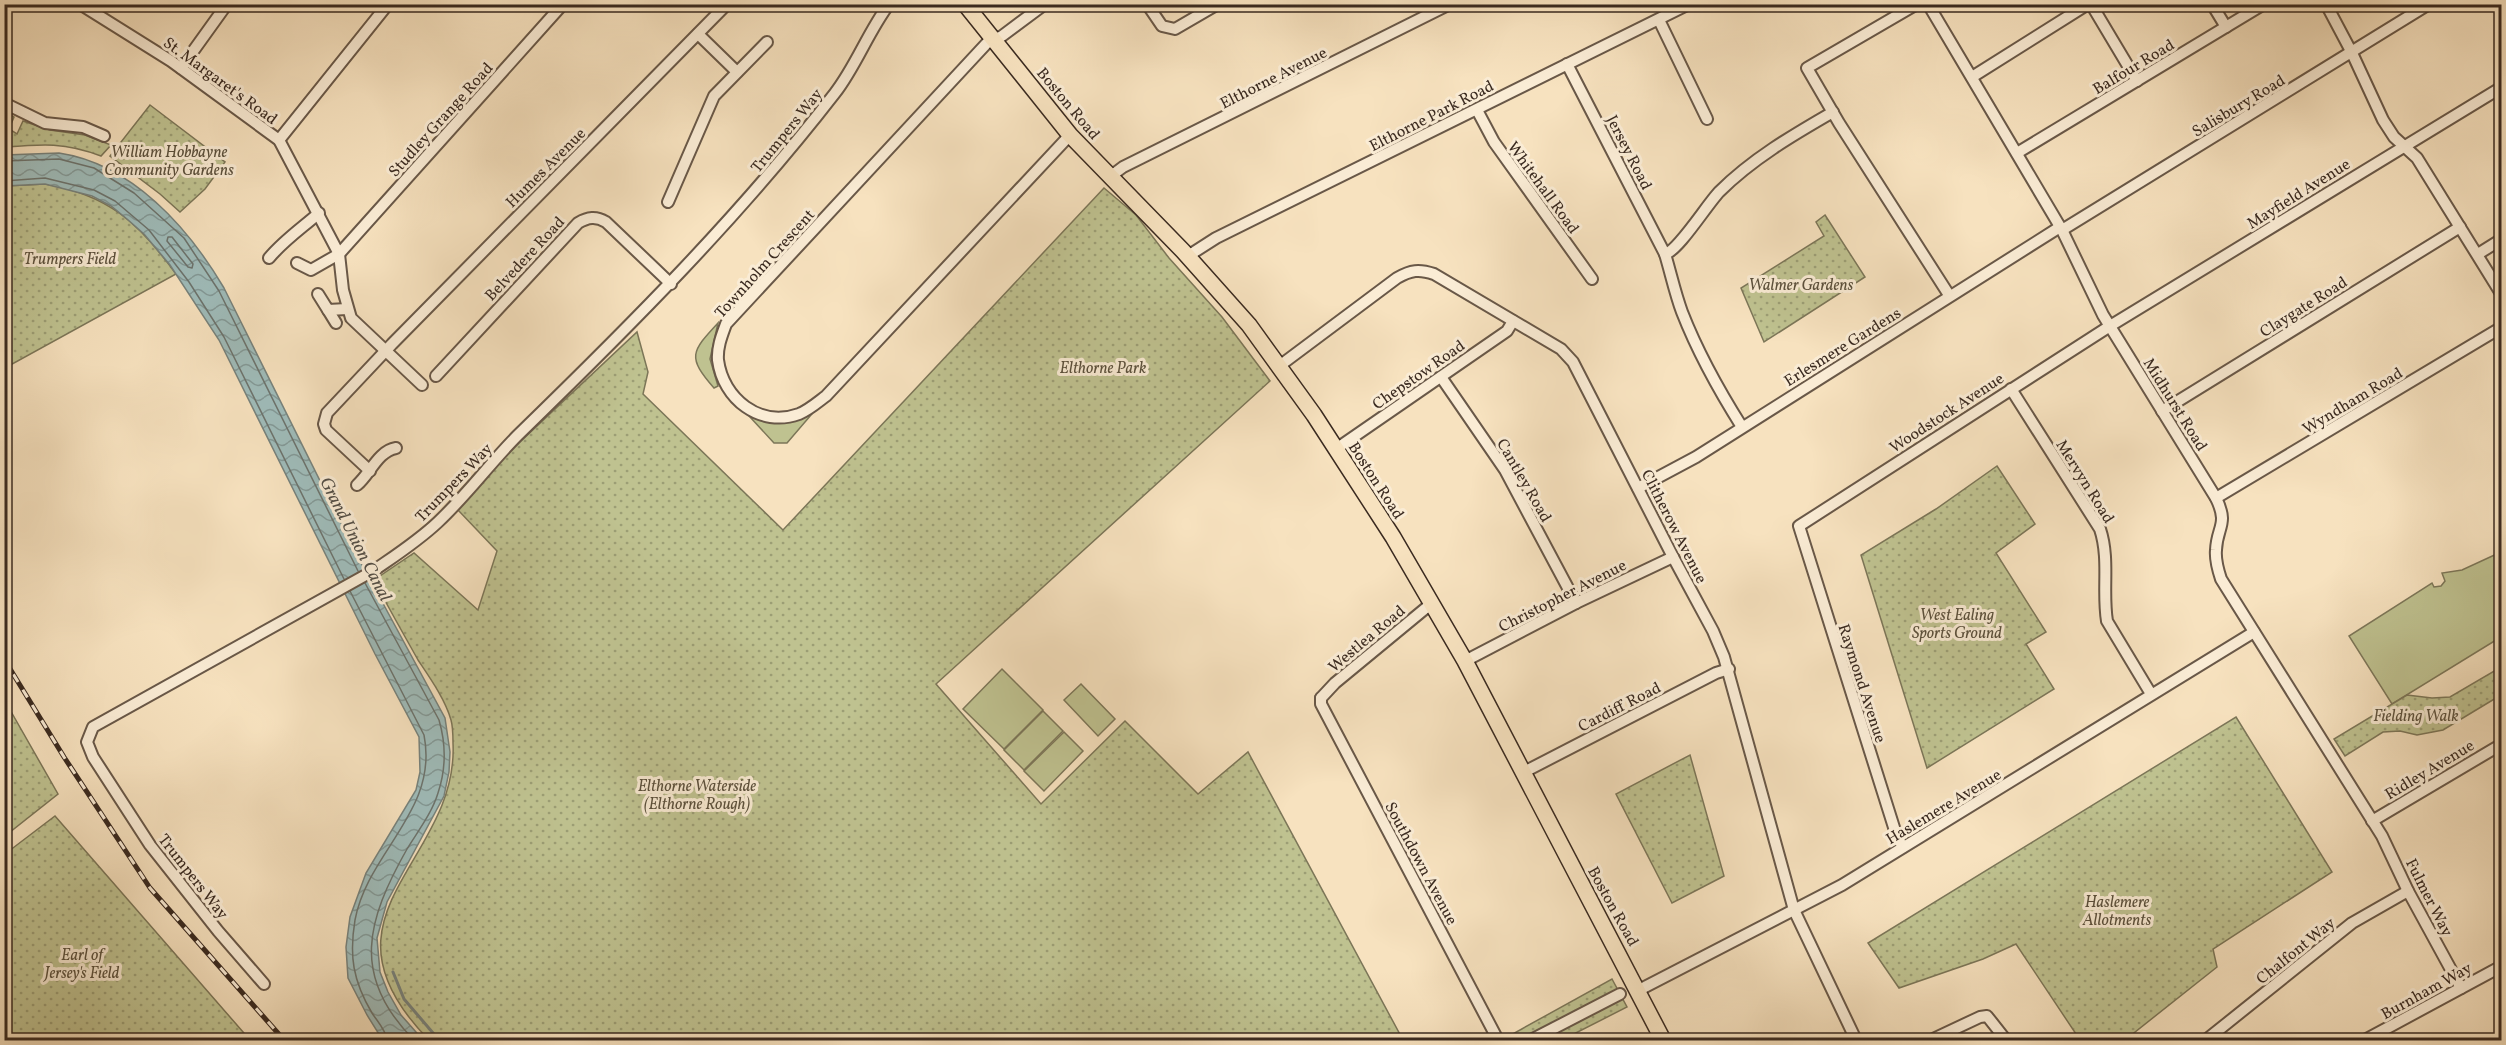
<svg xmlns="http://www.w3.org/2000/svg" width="2506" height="1045" font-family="Vollkorn,serif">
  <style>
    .grass { fill: #bfc290; stroke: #7c7658; stroke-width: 1.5 }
    .park { fill: url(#park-dots); stroke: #7c7658; stroke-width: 1.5 }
    .water { fill: url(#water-waves); stroke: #77827c; stroke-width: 1.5 }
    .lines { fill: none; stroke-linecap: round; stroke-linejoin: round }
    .shore { stroke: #6c736d; stroke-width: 1.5 }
    .stream { stroke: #77827c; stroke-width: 3 }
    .minor-casing { stroke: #695848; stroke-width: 14 }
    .primary-casing { stroke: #3a2a20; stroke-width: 18 }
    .minor { stroke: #faecd5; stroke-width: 10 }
    .primary { stroke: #f7e2bf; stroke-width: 15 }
    .rail-casing { stroke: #3a2a20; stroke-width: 5 }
    .rail { stroke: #faecd5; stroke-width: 3; stroke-dasharray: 9; stroke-linecap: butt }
    .labels { text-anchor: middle; stroke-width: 6; stroke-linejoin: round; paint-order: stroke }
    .street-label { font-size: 16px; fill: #3a2a20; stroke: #faecd5 }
    .park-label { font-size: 16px; font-style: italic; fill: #5b503c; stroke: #faecd5 }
    .water-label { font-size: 18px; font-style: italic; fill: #534e46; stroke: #faecd5 }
  </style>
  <defs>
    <pattern id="park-dots" width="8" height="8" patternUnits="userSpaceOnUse" patternTransform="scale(1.5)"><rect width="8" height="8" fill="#bfc290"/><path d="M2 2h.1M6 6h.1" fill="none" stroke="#9c9e75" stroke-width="1.8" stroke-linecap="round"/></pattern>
    <pattern id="water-waves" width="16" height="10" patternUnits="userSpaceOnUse" patternTransform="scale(1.5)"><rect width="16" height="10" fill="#9fbcba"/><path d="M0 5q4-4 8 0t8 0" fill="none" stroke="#839997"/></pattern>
  </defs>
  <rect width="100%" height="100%" fill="#f7e2bf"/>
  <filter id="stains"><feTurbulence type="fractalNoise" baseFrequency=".00333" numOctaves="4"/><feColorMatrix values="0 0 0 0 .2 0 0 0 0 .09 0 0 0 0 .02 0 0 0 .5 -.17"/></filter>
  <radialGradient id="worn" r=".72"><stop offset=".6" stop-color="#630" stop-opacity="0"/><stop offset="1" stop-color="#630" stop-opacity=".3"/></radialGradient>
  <g class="grass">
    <path d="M718 323 710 359 718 386 714 388C687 357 691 352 718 323Z"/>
    <path d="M811 415 787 443H774L750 417C772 424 789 423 811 415Z"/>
    <polygon points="2501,552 2501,637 2392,704 2349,636 2432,583 2434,587 2441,586 2445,581 2442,573 2462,570"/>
    <polygon points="1002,669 1043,710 1004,749 963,709"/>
    <polygon points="1081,684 1115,719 1098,736 1064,700"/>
    <polygon points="1043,711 1063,731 1024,770 1004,750"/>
    <polygon points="1064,732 1083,751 1044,791 1024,771"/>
  </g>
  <g class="park">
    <polygon points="150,105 225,162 205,189 180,212 160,194 110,156"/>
    <path d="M4 111 14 117 9 129 17 134 23 121 50 130 85 135 111 145 101 156C65 142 42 144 5 147Z"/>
    <path d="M45 184C109 195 139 223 176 274L5 368V186Z"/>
    <path d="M1104 188 1136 215 1169 258 1222 317 1270 381 936 684 1041 804 1125 721 1198 794 1248 752 1403 1040H429C305 914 459 863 453 743 453 736 453 727 451 720 445 699 430 678 418 660 403 633 388 607 374 580L414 553 478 610 497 551 458 510 506 455 637 332 648 372 643 394 783 530Z"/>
    <polygon points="1825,215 1865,277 1764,342 1741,288 1824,236 1816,222"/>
    <polygon points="1997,466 2035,524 1996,553 2046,632 2026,644 2054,689 1927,768 1861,555 1936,509"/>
    <polygon points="2501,667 2501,695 2443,730 2417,735 2400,731 2383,732 2345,756 2334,739 2407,695 2432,698 2450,697"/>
    <polygon points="5,701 58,794 5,836 4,836"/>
    <polygon points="2236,717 2332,872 2213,949 2217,967 2125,1040 2080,1040 2016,944 1983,959 1899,988 1868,943"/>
    <polygon points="1690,755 1724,876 1672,903 1616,794"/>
    <polygon points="55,816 250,1040 5,1040 5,854"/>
    <polygon points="1612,979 1627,1007 1562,1040 1511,1040 1509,1036"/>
  </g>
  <path class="water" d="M59 153C132 164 188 227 224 288L360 561 445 718 450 752 449 772 444 796 387 902 377 938 380 972 388 992 401 1015 423 1040 382 1039 367 1015 348 978 346 947 350 917 366 873 416 790 420 772 419 737 375 654 219 340 170 265 144 234 127 219 111 206 92 196 45 184 5 186V155Z"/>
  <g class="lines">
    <g class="shore">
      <polyline points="4,161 59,159 94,168 134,193 184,238 219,291 358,571"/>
      <polyline points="4,181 45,178 94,190 115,201 149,230 189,282 224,337 344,579"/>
      <polygon points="168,237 172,237 193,264 192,268 188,267 167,241"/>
      <path d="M365 583 439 720C446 744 446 769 438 793 432 813 418 831 407 849 367 920 350 976 414 1040"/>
      <path d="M350 591 424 735C439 811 368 851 355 920 349 956 353 981 372 1013 377 1021 386 1030 387 1040"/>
    </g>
    <polyline class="stream" points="393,972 404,999 439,1040"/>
    <g class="minor-casing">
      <g id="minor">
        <polyline points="80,4 171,61 279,140 339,254 343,290 351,318 422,385"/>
        <path d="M1045 4 1002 36 987 43 726 324C722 335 717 347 718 360 723 399 760 428 799 414 809 410 818 402 826 396L1070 135"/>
        <polyline points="1147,4 1162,26 1175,29 1218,4"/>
        <polyline points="1917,4 1807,68 1839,123 1949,295"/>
        <path d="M1928 4 2062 230 2103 315 2216 498C2229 525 2217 526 2216 550 2215 560 2218 570 2221 579L2382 836 2408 891 2461 988"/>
        <polyline points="2091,4 2137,81"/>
        <polyline points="2212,4 2226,27"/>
        <polyline points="2326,4 2352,53 2383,120 2394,137 2417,158 2502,295"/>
        <polyline points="1659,20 1707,119"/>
        <polyline points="698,34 737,72"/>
        <polyline points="1567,64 1665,254"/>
        <polyline points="181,68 227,4"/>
        <polyline points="1972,77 2088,4"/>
        <polyline points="4,103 45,123 83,127 104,136"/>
        <polyline points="1477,110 1494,142 1592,279"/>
        <polyline points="279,140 388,4"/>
        <polyline points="2017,153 2264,4"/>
        <polyline points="1111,176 1123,167 1450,4"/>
        <polyline points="668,202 714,96 767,42"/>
        <polyline points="2062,230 2429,4"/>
        <polyline points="2478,254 2502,239"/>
        <polyline points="1188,256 1216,238 1689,4"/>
        <path d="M269 258C284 240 302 228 319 213"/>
        <polyline points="297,263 311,270 339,254 563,4"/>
        <polyline points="318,294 328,310 347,309"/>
        <polyline points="328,310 336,323"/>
        <path d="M1278 367 1397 278C1411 270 1419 269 1434 274L1561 349 1573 362 1673 557 1713 631 1724 657 1794 910 1856 1040"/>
        <path d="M436 376 578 223C588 217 596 216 606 222L671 284"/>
        <polyline points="1441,377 1505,470 1576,603"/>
        <path d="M2011 389 2100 529C2110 559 2102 591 2107 621L2151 694"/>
        <polyline points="2162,411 2460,227"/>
        <path d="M1742 427C1718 389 1698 353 1682 312 1675 293 1671 274 1665 254 1678 251 1706 206 1719 192 1752 159 1793 135 1833 112"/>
        <polyline points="1336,449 1507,331 1513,321"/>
        <polyline points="370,471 326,430 324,424 327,413 392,344 727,4"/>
        <path d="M357 485C370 474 378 451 396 448"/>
        <polyline points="1638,488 1696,457 2060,227"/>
        <polyline points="2216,498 2502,327"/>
        <polyline points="1465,661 1576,603 1673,557"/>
        <polyline points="1321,698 1321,704 1498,1040"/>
        <polyline points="1321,698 1335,683 1432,603"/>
        <polyline points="1524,772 1716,673 1729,669"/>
        <polyline points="2372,821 2502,744"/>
        <polyline points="1903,847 1897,837 1799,526 2110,326 2502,87"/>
        <path d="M264 984 218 931 150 845 93 757 87 742 93 727 373 571C396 555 418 541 438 522 467 495 490 463 518 435 630 326 739 217 835 93 856 66 868 32 889 4"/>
        <polyline points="1639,990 1842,885 2254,632"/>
        <polyline points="1531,1040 1620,994"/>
        <polyline points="1931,1040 1980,1017 1987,1016 2006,1040"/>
        <polyline points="2206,1040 2352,923 2408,891"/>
        <polyline points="2365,1040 2502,966"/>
      </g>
    </g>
    <g class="primary-casing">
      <polyline id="primary" points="965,4 1070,135 1183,251 1249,325 1314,415 1393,537 1465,661 1663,1040"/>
    </g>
    <use href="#minor" class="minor"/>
    <use href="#primary" class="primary"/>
    <g class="rail-casing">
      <g id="rail">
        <polyline points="4,659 64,757 150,888 284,1040"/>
        <polyline points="2487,1040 2502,1033"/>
      </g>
    </g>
    <use href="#rail" class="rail"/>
  </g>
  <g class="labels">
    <g class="street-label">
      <text transform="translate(2133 66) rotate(-31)" y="6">Balfour Road</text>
      <text transform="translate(1273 77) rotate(-27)" y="6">Elthorne Avenue</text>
      <text transform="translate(221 80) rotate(36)" y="6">St. Margaret's Road</text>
      <text transform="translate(1069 103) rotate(50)" y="6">Boston Road</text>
      <text transform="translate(2238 105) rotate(-31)" y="6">Salisbury Road</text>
      <text transform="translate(1431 115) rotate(-27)" y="6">Elthorne Park Road</text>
      <text transform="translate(440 119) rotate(-48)" y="6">Studley Grange Road</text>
      <text transform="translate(786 130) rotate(-51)" y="6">Trumpers Way</text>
      <text transform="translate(1630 152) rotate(63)" y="6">Jersey Road</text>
      <text transform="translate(545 167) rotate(-45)" y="6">Humes Avenue</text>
      <text transform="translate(1544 187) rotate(54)" y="6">Whitehall Road</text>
      <text transform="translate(2298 193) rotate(-32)" y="6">Mayfield Avenue</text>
      <text transform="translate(524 258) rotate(-47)" y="6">Belvedere Road</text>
      <text transform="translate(764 263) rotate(-48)" y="6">Townholm Crescent</text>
      <text transform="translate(2303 306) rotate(-32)" y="6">Claygate Road</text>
      <text transform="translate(1842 346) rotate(-32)" y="6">Erlesmere Gardens</text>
      <text transform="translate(1418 374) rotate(-35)" y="6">Chepstow Road</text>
      <text transform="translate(2352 400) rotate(-31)" y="6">Wyndham Road</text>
      <text transform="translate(2176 404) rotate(58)" y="6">Midhurst Road</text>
      <text transform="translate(1946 412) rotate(-33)" y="6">Woodstock Avenue</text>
      <text transform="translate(1377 480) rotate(57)" y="6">Boston Road</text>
      <text transform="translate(1525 480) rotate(60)" y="6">Cantley Road</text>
      <text transform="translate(2086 481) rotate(58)" y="6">Mervyn Road</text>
      <text transform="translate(453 482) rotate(-46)" y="6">Trumpers Way</text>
      <text transform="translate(1675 526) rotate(63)" y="6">Clitherow Avenue</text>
      <text transform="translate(1562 595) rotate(-27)" y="6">Christopher Avenue</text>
      <text transform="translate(1366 638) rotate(-40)" y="6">Westlea Road</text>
      <text transform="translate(1863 683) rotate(72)" y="6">Raymond Avenue</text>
      <text transform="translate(1619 706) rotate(-27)" y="6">Cardiff Road</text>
      <text transform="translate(2429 769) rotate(-31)" y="6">Ridley Avenue</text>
      <text transform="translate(1943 806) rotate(-31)" y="6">Haslemere Avenue</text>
      <text transform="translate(1422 863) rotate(62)" y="6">Southdown Avenue</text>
      <text transform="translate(194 876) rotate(52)" y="6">Trumpers Way</text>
      <text transform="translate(2430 897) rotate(63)" y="6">Fulmer Way</text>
      <text transform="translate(1614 906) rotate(61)" y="6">Boston Road</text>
      <text transform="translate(2295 950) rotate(-39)" y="6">Chalfont Way</text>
      <text transform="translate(2426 990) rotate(-29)" y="6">Burnham Way</text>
    </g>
    <g class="park-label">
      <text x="169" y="157">William Hobbayne<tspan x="169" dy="18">Community Gardens</tspan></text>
      <text x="70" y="264">Trumpers Field</text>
      <text x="1801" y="290">Walmer Gardens</text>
      <text x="1103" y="373">Elthorne Park</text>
      <text x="1957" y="620">West Ealing<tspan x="1957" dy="18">Sports Ground</tspan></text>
      <text x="2416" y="721">Fielding Walk</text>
      <text x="697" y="791">Elthorne Waterside<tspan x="697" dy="18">(Elthorne Rough)</tspan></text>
      <text x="2117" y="907">Haslemere<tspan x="2117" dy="18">Allotments</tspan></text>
      <text x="82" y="960">Earl of<tspan x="82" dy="18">Jersey's Field</tspan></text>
    </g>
    <g class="water-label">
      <text transform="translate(356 539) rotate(63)" y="6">Grand Union Canal</text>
    </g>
  </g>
  <rect width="2506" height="1045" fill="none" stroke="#f7e2bf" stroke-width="24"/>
  <rect x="6" y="6" width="2494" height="1033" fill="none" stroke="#3a2a20" stroke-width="3"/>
  <rect x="12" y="12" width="2482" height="1021" fill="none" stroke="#3a2a20" stroke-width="1.5"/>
  <rect width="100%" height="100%" filter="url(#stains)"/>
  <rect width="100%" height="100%" fill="url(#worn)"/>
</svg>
